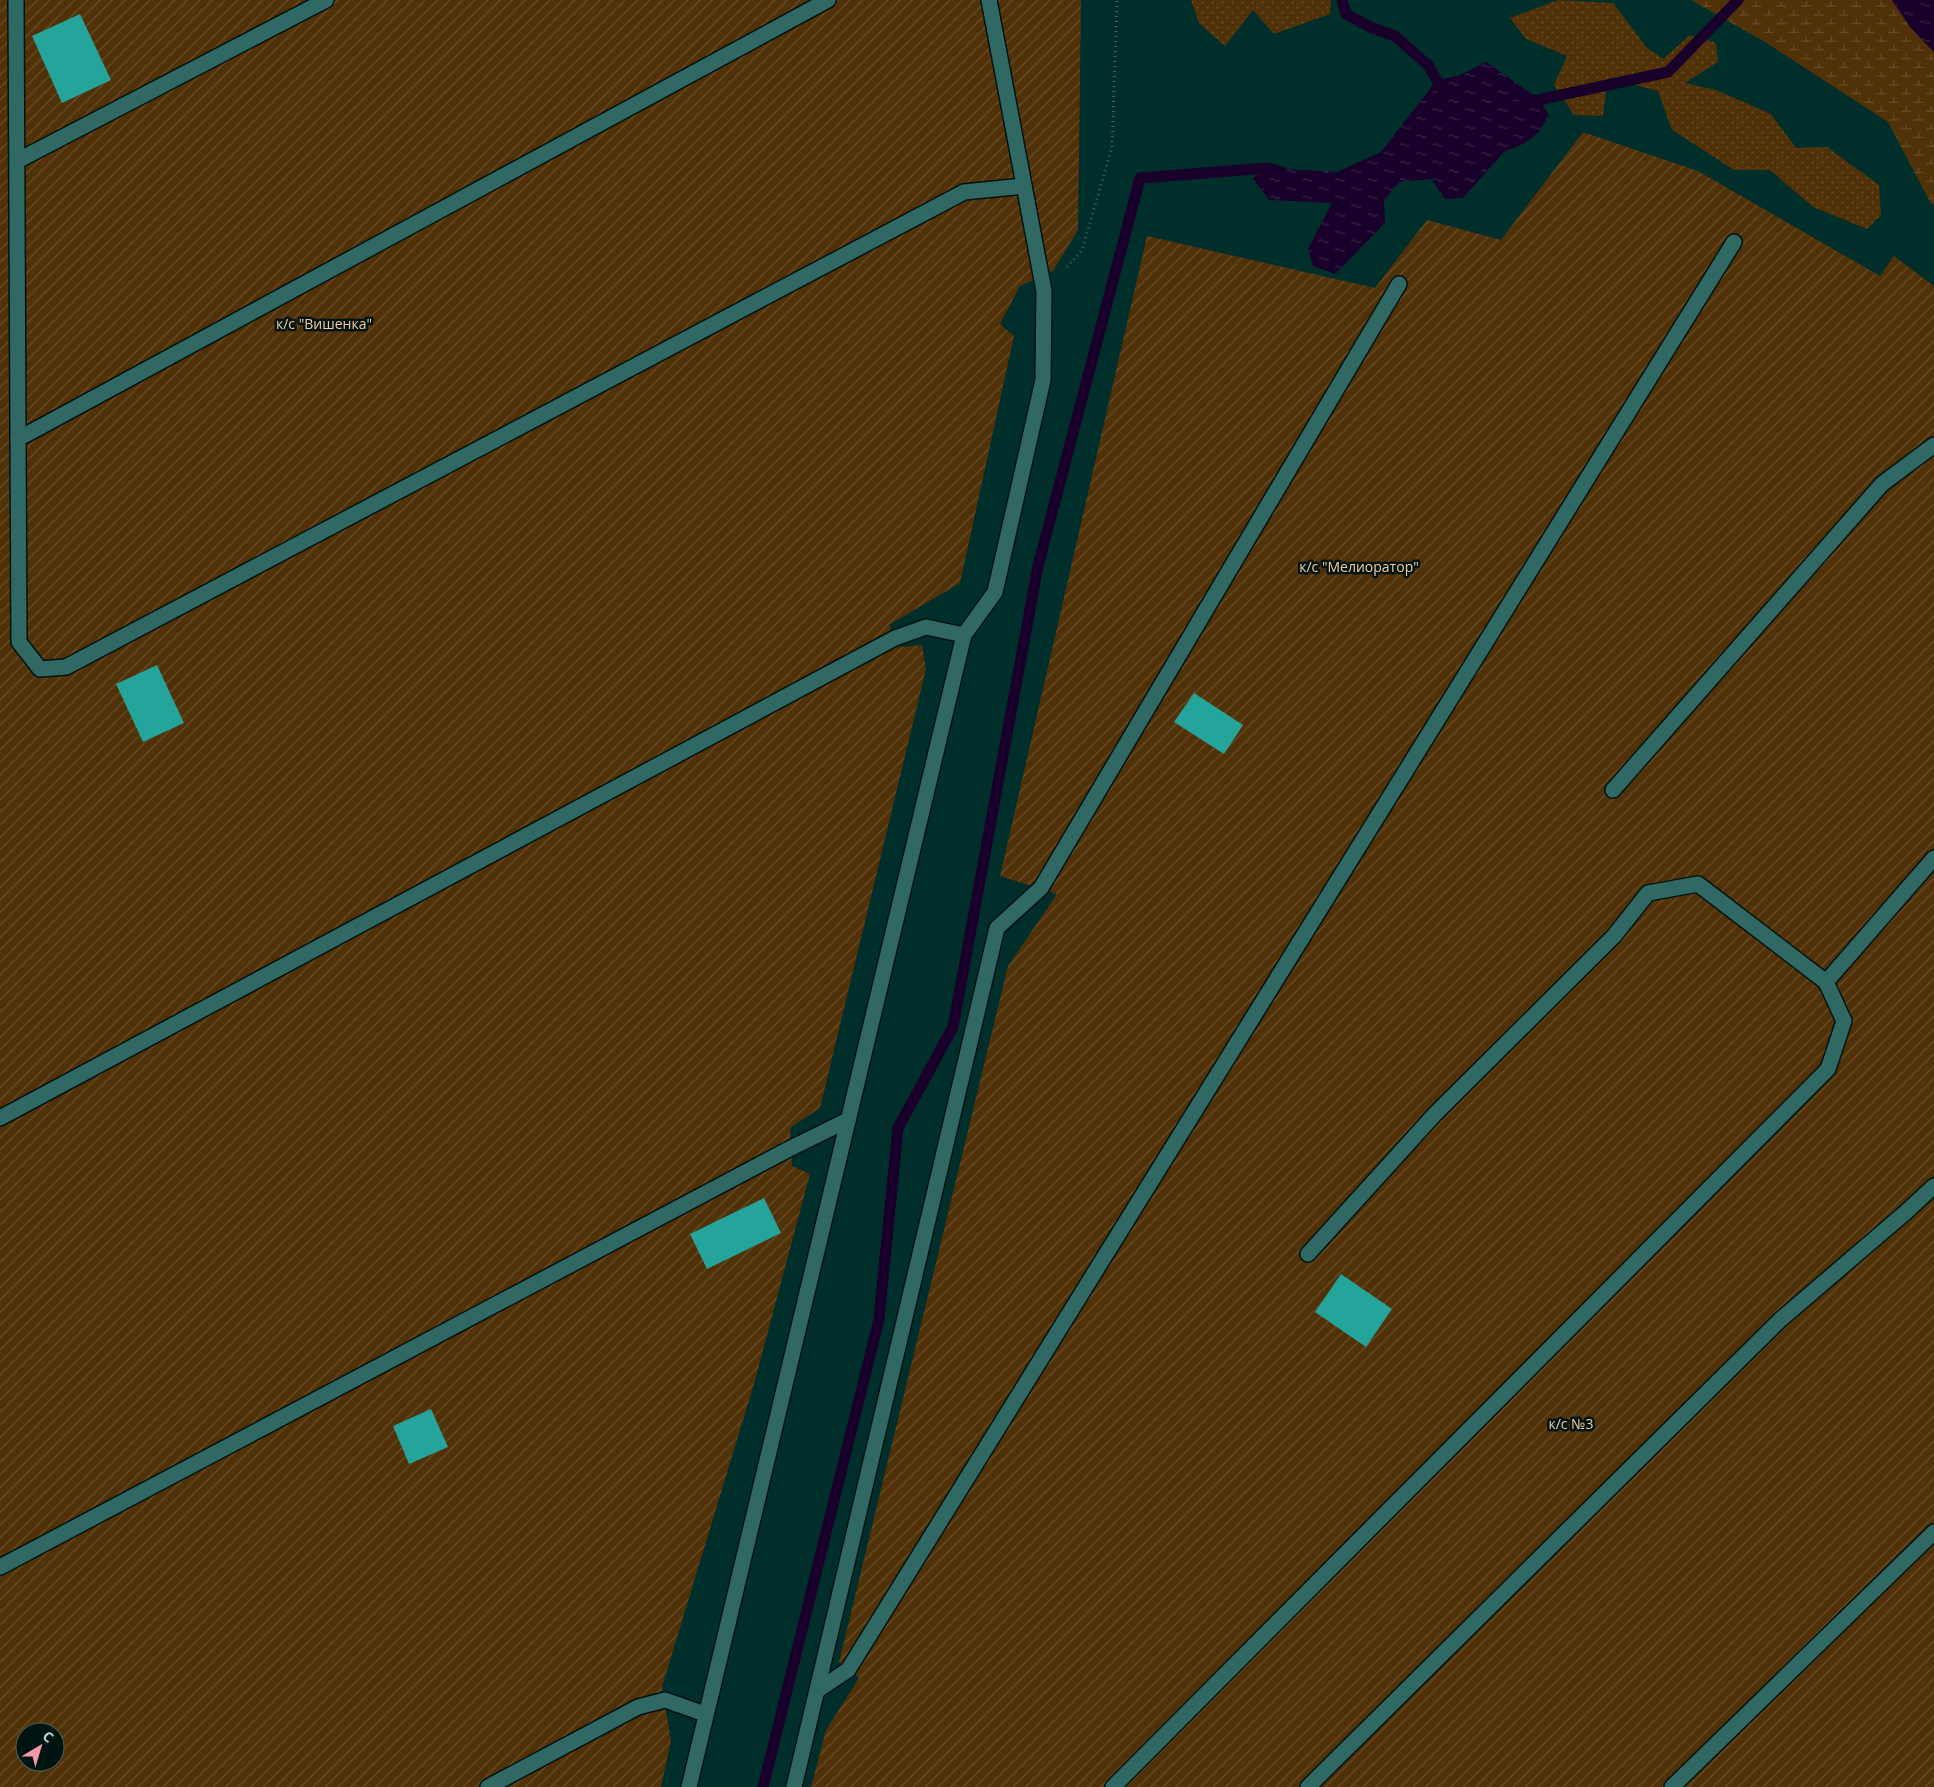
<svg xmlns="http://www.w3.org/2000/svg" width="1934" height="1787" font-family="'Open Sans',sans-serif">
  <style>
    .grass { fill: url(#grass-dots) }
    .wetland { fill: url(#wetland-marsh) }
    .garden { fill: url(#garden-furrows); fill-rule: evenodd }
    .water { fill: url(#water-ripples) }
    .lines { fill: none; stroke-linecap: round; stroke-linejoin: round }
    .stream { stroke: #19002a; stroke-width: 11 }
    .building { fill: #24a49b }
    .lane-casing { stroke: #031312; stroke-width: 18 }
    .path { stroke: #3f6764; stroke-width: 3; stroke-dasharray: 1 4; stroke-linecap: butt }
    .lane { stroke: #306964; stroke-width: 15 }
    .labels { text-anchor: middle; stroke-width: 5; stroke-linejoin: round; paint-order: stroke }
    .park-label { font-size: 14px; fill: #f8cb9a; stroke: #001412 }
  </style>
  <defs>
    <pattern id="grass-dots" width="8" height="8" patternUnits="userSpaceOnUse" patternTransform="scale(1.25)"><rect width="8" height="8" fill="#503108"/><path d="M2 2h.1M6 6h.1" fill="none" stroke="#674e2b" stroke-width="1.8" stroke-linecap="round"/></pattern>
    <pattern id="wetland-marsh" width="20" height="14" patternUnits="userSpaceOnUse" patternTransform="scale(1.25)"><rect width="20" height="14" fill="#503108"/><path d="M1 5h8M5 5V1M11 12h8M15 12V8" fill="none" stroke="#674e2b"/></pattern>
    <pattern id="garden-furrows" width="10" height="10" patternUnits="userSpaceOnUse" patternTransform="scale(1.25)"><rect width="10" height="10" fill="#503108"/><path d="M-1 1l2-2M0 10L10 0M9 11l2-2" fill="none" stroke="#674e2b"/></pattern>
    <pattern id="water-ripples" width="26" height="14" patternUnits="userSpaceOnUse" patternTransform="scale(1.25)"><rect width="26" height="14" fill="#19002a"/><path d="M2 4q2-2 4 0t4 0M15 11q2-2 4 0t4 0" fill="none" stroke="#382548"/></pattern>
  </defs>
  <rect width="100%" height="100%" fill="#002e2b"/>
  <g class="grass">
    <polygon points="1191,0 1331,0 1330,14 1274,34 1253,10 1225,46 1199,23"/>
    <polygon points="1558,0 1613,3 1647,48 1663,59 1690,35 1716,43 1718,62 1685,83 1716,90 1771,114 1796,148 1827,147 1879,185 1881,215 1867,229 1813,207 1770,170 1734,170 1672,130 1658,91 1608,78 1603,116 1574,115 1554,85 1567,56 1526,39 1510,18"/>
  </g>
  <polygon class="wetland" points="1691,0 1892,0 1910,27 1934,52 1934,205 1930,202 1888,122 1765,42"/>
  <g class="garden">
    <path d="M0 0H1081L1078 230 1053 271 1020 286 1000 324 1014 336 960 583 889 625 900 647 922 645 926 669 820 1108 790 1128 792 1166 810 1174 754 1384 662 1687 671 1741 661 1787H0ZM25 1732H55V1762H25Z"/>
    <polygon points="1583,132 1698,171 1880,276 1894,256 1934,286 1934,1787 811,1787 826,1730 859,1678 839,1662 1008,966 1057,894 1000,876 1147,236 1375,288 1427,220 1501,240"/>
  </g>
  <g class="water">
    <polygon points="1892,0 1934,0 1934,52 1910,27"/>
    <polygon points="1486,62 1539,99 1549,115 1537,134 1525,143 1504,152 1463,198 1445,199 1431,179 1399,182 1384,200 1385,223 1335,274 1313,266 1308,249 1332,203 1269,200 1253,178 1268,168 1337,172 1381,152 1437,80 1458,76"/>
  </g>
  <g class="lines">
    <g class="stream">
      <polyline points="1342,0 1346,14 1370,27 1395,36 1429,66 1443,92"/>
      <polyline points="1524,103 1668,72 1738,0"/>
      <polyline points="763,1787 879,1319 898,1128 953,1027 1038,566 1140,178 1268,168 1281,172"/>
    </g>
  </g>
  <g class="building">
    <polygon points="80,14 111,80 62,103 32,36"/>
    <polygon points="157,665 184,723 143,742 116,684"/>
    <polygon points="1194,693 1243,725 1224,754 1174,722"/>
    <polygon points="764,1198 781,1233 707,1269 690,1234"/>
    <polygon points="1341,1274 1392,1309 1366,1347 1315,1312"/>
    <polygon points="431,1409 448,1447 409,1464 393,1426"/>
  </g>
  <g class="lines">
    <g class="lane-casing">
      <g id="lane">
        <polyline points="16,0 19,642 40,669 66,667 964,192 1024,186"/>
        <polyline points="17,161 326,0"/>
        <polyline points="18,439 828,0"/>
        <polyline points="1613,790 1882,484 1934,445"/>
        <polyline points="0,1118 895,638 926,627 964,635"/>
        <polyline points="1308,1254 1435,1114 1614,936 1648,893 1698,884 1826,982"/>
        <polyline points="0,1567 791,1148 848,1120"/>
        <polyline points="818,1690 848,1670 1734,242"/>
        <polyline points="488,1787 638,1707 665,1700 705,1714"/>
        <polyline points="689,1787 964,635 995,592 1043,380 1044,291 989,0"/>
        <polyline points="794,1787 997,928 1041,888 1399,284"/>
        <polyline points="1113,1787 1828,1069 1844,1021 1826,982 1934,858"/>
        <polyline points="1308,1787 1780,1320 1906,1212 1934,1186"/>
        <polyline points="1672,1787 1934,1532"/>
      </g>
    </g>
    <polyline class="path" points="1067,267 1082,250 1112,147 1117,0"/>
    <use href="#lane" class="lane"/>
  </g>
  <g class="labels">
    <g class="park-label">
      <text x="324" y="329">к/с "Вишенка"</text>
      <text x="1359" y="572">к/с "Мелиоратор"</text>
      <text x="1571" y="1429">к/с №3</text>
    </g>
  </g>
  <g transform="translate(40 1747) rotate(38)"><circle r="24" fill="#001412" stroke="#4c6360"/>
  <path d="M0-4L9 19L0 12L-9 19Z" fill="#f39aaa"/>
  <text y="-8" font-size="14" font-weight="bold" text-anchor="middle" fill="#bdd9d6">С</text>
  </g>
</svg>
